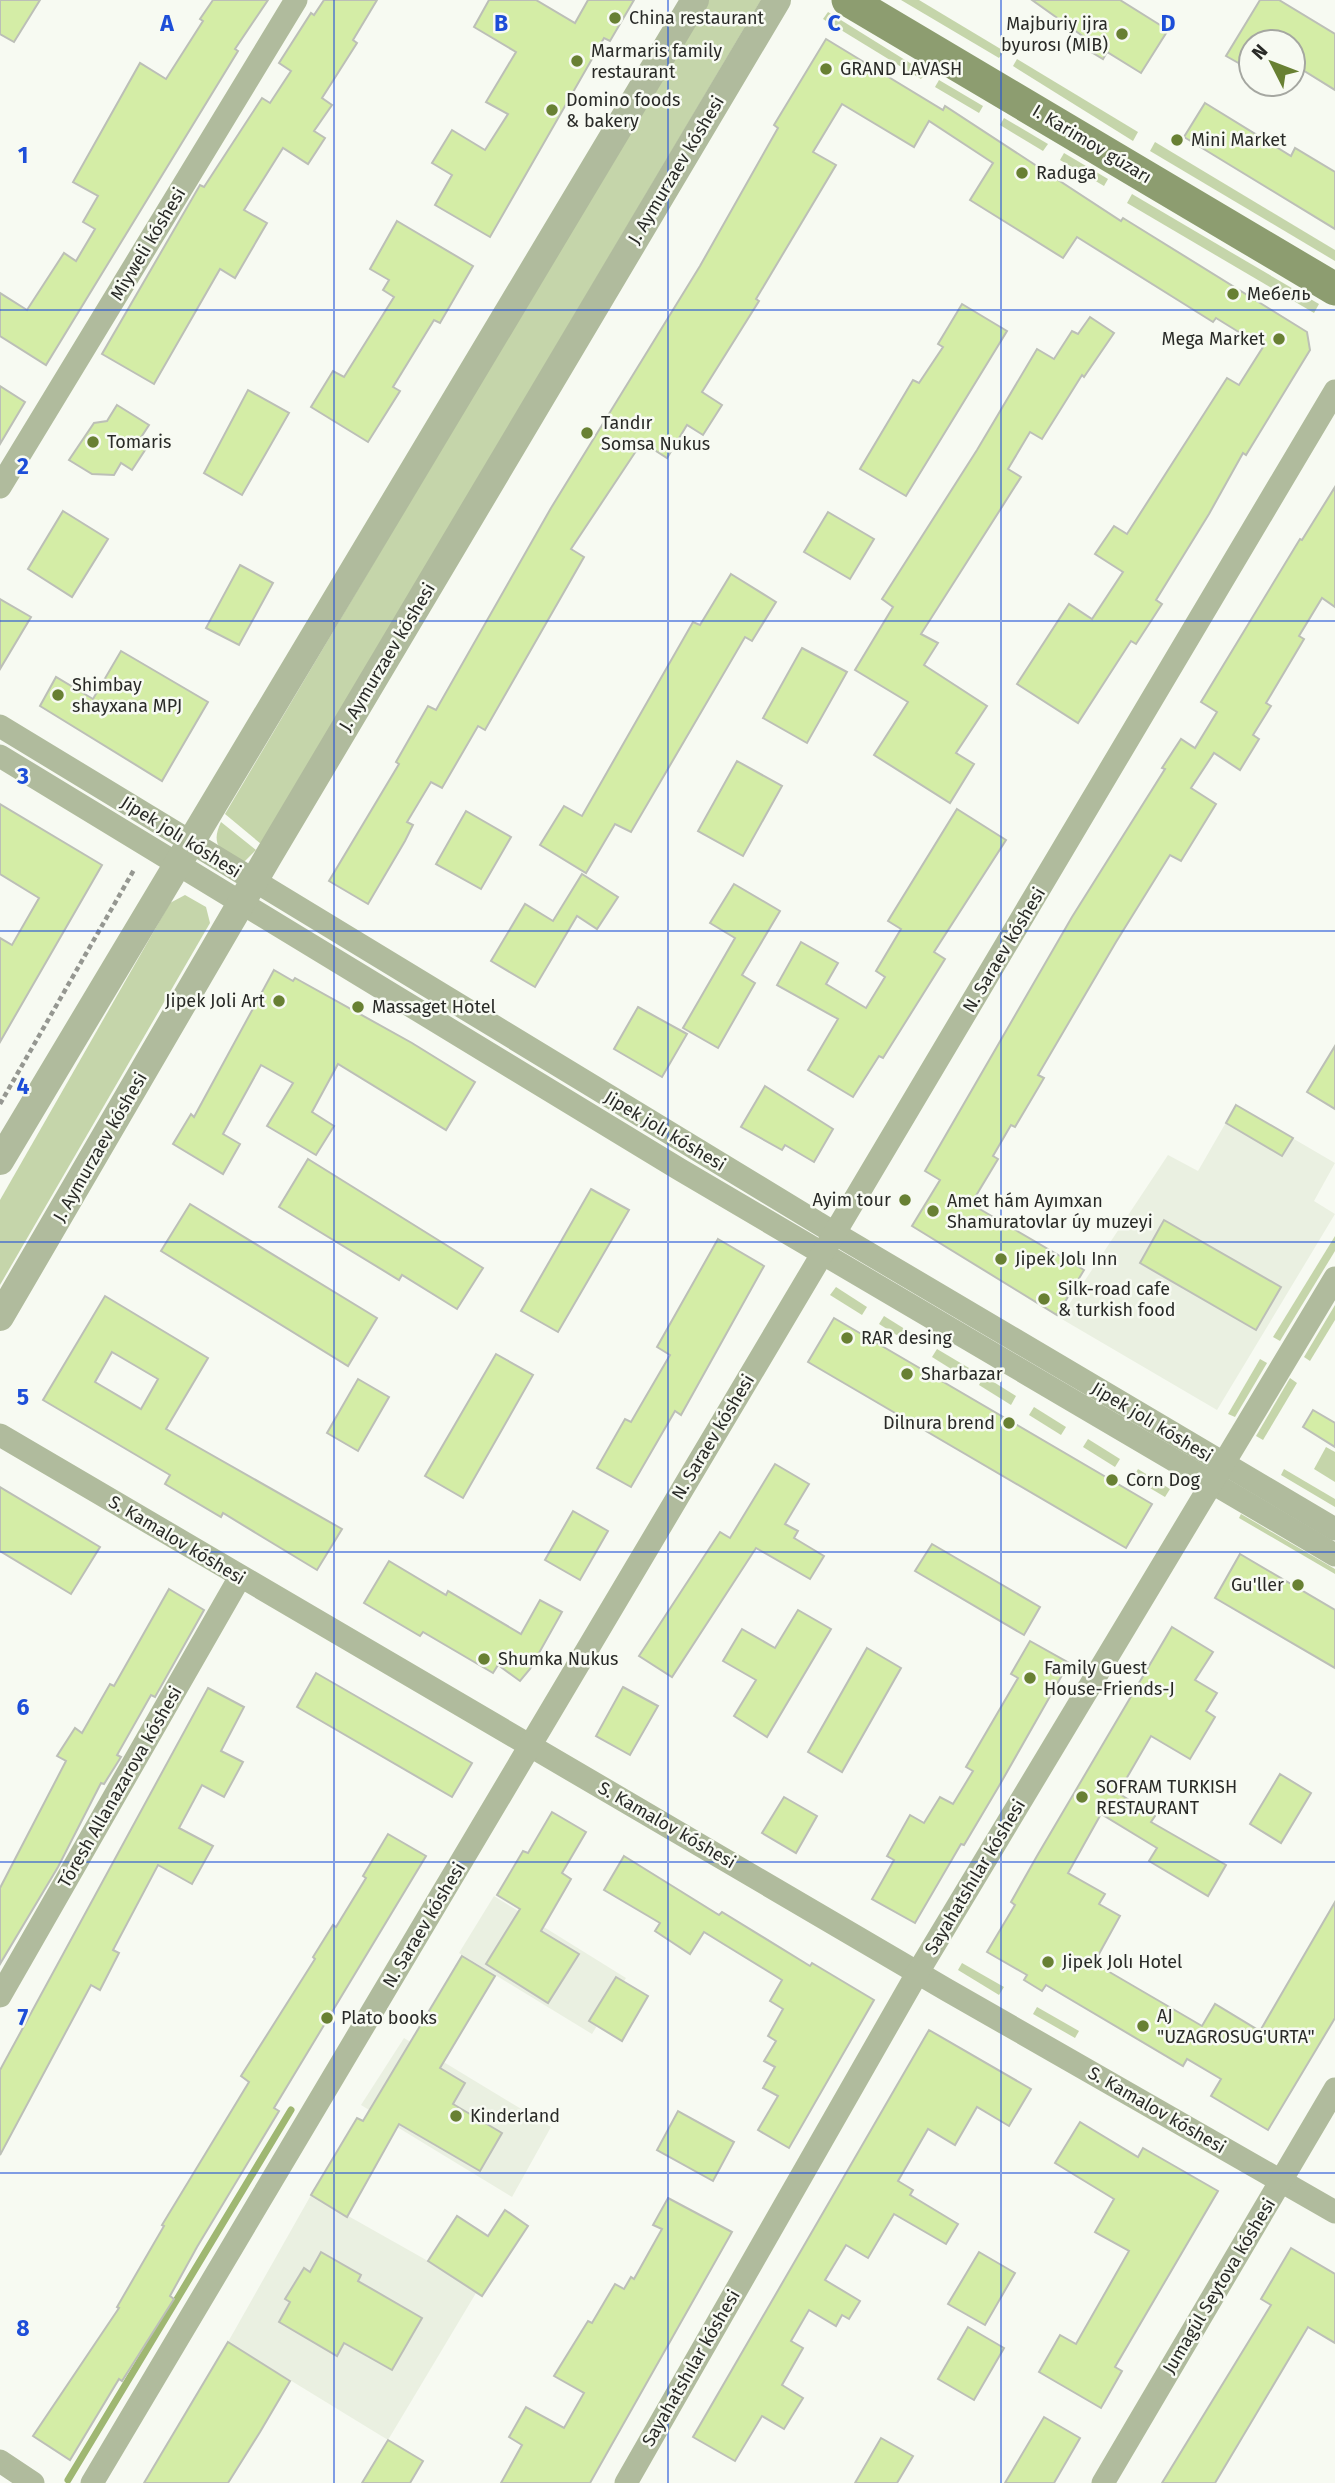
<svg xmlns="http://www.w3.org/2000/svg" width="1335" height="2483" font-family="'Fira Sans',sans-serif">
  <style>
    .built { fill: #eaf0e1 }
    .green { fill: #c5d5aa }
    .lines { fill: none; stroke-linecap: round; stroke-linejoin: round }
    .stream { stroke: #9fb772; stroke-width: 7 }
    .building { fill: #d4eda6; stroke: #bcbfb7; stroke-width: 2; fill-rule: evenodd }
    .path { stroke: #959791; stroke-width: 4.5; stroke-dasharray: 5 3.5; stroke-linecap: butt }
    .minor { stroke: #b0bb9d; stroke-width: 23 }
    .tertiary { stroke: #b0bb9d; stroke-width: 28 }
    .secondary { stroke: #8d9d70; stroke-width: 33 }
    .grid { fill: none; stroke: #1d4ed8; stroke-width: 2; stroke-opacity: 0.55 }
    .poi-dot { fill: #688033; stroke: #f7faf2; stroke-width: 2.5 }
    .labels { text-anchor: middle; stroke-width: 5; stroke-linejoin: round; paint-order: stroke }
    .poi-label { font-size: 18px; fill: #292a27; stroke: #f7faf2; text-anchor: start }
    .street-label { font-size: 18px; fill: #292a27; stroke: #f7faf2 }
    .grid-label { font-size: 23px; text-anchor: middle; font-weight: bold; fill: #1d4ed8; stroke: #f7faf2; stroke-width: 5; stroke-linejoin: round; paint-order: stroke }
  </style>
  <rect width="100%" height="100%" fill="#f7faf2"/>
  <g class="built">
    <polygon points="1236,1105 1335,1163 1314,1201 1335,1214 1217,1410 1060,1318 1168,1155 1198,1171"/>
    <polygon points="494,1896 626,1978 592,2034 459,1953"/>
    <polygon points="404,2038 551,2127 512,2197 361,2105"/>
    <polygon points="311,2195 428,2261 476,2293 388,2440 228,2342"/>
  </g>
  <g class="green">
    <polygon points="707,0 761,0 261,844 225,814"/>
    <polygon points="901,0 919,0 1004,51 999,58"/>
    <polygon points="828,12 926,73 921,79 823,19"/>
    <polygon points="1017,59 1138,132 1133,141 1013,66"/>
    <polygon points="939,80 983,106 979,113 935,87"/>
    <polygon points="1004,118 1048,144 1043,151 1000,125"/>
    <polygon points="1155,142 1335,250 1335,261 1150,151"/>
    <polygon points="1064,153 1108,179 1104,186 1060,160"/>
    <polygon points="1132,194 1319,304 1314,313 1127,203"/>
    <path d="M221 822 256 850 244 862C223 853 209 847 221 822Z"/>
    <polygon points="185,895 206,907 210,923 0,1285 0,1200 170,903"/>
    <polygon points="1335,1236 1335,1251 1280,1341 1273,1337"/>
    <polygon points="836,1287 867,1307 862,1315 830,1295"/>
    <polygon points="1335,1305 1335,1320 1310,1361 1304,1357"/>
    <polygon points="884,1316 916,1336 911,1344 879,1324"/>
    <polygon points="937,1349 969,1368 964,1377 932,1357"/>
    <polygon points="1260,1359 1267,1363 1235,1417 1228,1414"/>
    <polygon points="984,1376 1016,1396 1011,1405 979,1385"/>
    <polygon points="1290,1378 1297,1383 1263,1440 1256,1436"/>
    <polygon points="1034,1407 1066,1427 1061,1435 1029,1415"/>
    <polygon points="1088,1439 1120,1459 1115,1467 1083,1447"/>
    <polygon points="1326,1447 1335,1452 1335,1482 1314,1469"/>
    <polygon points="1138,1469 1170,1489 1165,1497 1133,1478"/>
    <polygon points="1284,1469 1335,1499 1335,1507 1281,1475"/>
    <polygon points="1241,1514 1335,1569 1335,1574 1239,1518"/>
    <polygon points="962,1963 1004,1987 999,1995 958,1970"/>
    <polygon points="1037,2007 1079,2031 1075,2038 1033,2014"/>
  </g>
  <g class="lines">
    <polyline class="stream" points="68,2480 291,2110"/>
  </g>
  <g class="building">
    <polygon points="0,0 40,0 14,42 0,34"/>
    <polygon points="213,0 268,0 235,49 238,51 46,365 0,336 0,293 27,310 64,253 76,261 95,229 83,222 98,196 73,182 140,63 166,79 203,21 200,19"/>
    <polygon points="324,0 377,0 353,40 357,43 322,98 332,105 314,131 325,138 308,164 283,148 244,210 267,223 235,278 220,269 154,384 102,354 200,185 204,187 262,98 270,103 291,71 279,63 311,13 314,15"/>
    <polygon points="489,0 536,0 575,23 588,0 634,0 610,41 604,38 490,237 435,205 452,175 432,163 452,130 485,150 508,114 486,102 516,52 474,27"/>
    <polygon points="1032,0 1120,0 1168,30 1141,73 1107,52 1103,59 1080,45 1084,37"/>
    <polygon points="1260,0 1279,0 1335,34 1335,90 1293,64 1293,42 1251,42 1251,70 1226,56"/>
    <polygon points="826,39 943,110 945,106 1121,221 1123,218 1307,332 1310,350 1246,455 1243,453 1209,514 1156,600 1162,604 1136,644 1131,641 1078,723 1017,684 1069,604 1092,619 1123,572 1095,554 1114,526 1127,534 1227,378 1239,385 1263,347 1216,318 1213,322 1077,237 1063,258 970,200 993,163 929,121 914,147 842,104 813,152 836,165 756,299 759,301 702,392 722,405 703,435 687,425 667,458 642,442 571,549 584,557 485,730 478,726 442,788 431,782 407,822 413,825 405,841 368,904 329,881 399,764 396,762 428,706 436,710 551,508 700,266 778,128 774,125"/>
    <polygon points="1205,103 1291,156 1295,148 1335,172 1335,229 1184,137"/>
    <polygon points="397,221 473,266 440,323 434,320 393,387 400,391 368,442 311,407 333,371 344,377 394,297 383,290 389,280 370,269"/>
    <polygon points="962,304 1007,331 906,496 860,469 913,380 919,383 943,347 938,344"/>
    <polygon points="1090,317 1114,333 1084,377 1082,375 1042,439 1030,432 1008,469 1021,477 921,634 938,643 924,665 987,706 956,753 974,764 950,803 874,755 908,702 855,670 893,607 882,599 977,450 1037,349 1054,359 1072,331 1078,334"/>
    <polygon points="0,386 25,402 0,444"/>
    <polygon points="248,390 289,413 242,495 204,473"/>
    <polygon points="117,405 149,425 138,442 147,447 132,470 121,463 114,475 92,474 69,460 94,423 107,421"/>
    <polygon points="1335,487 1335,607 1322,598 1299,636 1304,639 1266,703 1271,706 1253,735 1259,739 1240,770 1214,753 1191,788 1216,804 1181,861 1170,855 1116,942 1038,1075 1044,1078 1015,1127 1011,1125 993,1156 998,1159 971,1204 1084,1270 1057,1315 912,1226 940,1180 925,1171 1072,917 1165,769 1162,768 1181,739 1195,748 1217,712 1201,702 1300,539 1302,540"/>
    <polygon points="63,511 108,539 72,597 28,569"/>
    <polygon points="828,512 874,539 850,579 804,552"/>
    <polygon points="240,565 273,583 239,645 206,628"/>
    <polygon points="731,574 776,602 752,641 745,637 631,832 615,824 586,873 540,845 564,806 582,816 693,622 700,625"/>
    <polygon points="0,599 31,617 0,669"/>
    <polygon points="802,648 847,672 807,743 763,718"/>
    <polygon points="121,651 208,702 162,781 40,706 56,677 93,699"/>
    <polygon points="737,761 782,786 743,856 698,831"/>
    <polygon points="0,804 102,865 0,1042 0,938 12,945 39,898 0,874"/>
    <polygon points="957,809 1006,840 934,952 945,959 883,1058 879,1056 853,1097 808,1070 838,1019 777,985 801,942 838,963 826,984 866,1008 885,977 876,971 901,929 888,921"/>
    <polygon points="466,811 511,837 481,889 436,864"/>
    <polygon points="582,874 618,897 597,929 577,916 535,987 491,961 525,904 553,921"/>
    <polygon points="734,884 780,911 742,975 755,983 718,1048 683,1028 735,938 710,923"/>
    <polygon points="274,970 293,981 295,978 412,1043 475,1082 446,1130 338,1064 312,1112 334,1126 316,1155 267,1126 293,1083 261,1065 223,1134 240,1144 223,1174 173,1144 191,1114 194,1117"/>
    <polygon points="638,1007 687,1034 662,1077 614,1049"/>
    <polygon points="1335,1046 1335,1109 1307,1092"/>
    <polygon points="765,1086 833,1129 814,1162 785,1145 782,1150 741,1127"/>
    <polygon points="1236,1105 1293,1138 1282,1156 1226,1123"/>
    <polygon points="308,1159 483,1268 457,1309 402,1275 399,1280 279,1207"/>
    <polygon points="591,1189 629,1210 558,1332 521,1311"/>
    <polygon points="190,1204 377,1318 348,1366 161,1251"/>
    <polygon points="1164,1220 1281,1287 1256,1330 1140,1263"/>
    <polygon points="718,1239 764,1266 681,1415 675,1411 631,1487 597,1468 625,1419 631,1422 670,1355 657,1347"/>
    <path d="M105 1296 208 1358 166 1429 342 1529 317 1570 223 1513 221 1517 165 1484 170 1475 43 1400ZM112 1352 158 1379 141 1409 95 1382Z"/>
    <polygon points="834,1318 1152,1504 1126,1548 808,1362"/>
    <polygon points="496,1354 533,1375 463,1498 425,1476"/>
    <polygon points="358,1379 389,1397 358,1451 327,1433"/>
    <polygon points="1313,1410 1335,1423 1335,1447 1303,1427"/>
    <polygon points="775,1464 809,1484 785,1524 798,1531 794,1538 824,1556 810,1579 756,1548 672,1677 639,1656 720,1532 730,1538"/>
    <polygon points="0,1487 100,1547 71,1594 0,1551"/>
    <polygon points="573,1511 608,1531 580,1580 545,1560"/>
    <polygon points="932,1544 1040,1607 1024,1635 915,1571"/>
    <polygon points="1240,1554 1335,1610 1335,1668 1215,1598"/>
    <polygon points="389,1561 446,1595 448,1591 521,1634 540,1600 562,1612 530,1669 520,1681 498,1665 493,1673 423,1632 420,1636 364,1603"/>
    <polygon points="169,1589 204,1610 155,1697 151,1695 117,1755 121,1757 104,1784 101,1783 58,1867 0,1964 0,1888 66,1761 57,1756 75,1728 82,1733 110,1684 114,1686"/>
    <polygon points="798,1610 831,1629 767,1737 734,1716 756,1680 723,1661 742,1629 775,1648"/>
    <polygon points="1172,1627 1213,1652 1195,1680 1217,1693 1206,1711 1215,1717 1190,1759 1151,1736 1118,1793 1155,1816 1151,1822 1226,1865 1208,1896 1149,1861 1157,1848 1101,1814 1068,1873 1105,1894 1099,1904 1120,1916 1094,1963 1202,2026 1215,2004 1260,2031 1335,1902 1335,2018 1268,2130 1211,2096 1221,2079 1187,2059 1183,2066 1046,1985 1042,1991 1024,1980 1027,1975 987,1952 1015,1905 1011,1902 1037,1856"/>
    <polygon points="1030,1641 1069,1663 999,1786 964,1845 961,1844 915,1923 872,1899 894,1860 887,1856 910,1815 924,1823 940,1797 953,1804 973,1771 966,1767 1018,1678 1011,1674"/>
    <polygon points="867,1648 901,1668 842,1772 808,1752"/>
    <polygon points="316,1673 472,1763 452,1797 297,1707"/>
    <polygon points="623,1687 658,1706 630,1755 596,1736"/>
    <polygon points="208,1688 244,1707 221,1751 243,1762 224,1797 202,1785 179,1828 213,1846 192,1884 158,1865 113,1950 119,1953 100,1990 91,1985 0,2155 0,2070"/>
    <polygon points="1280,1774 1311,1793 1281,1843 1250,1824"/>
    <polygon points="784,1797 817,1816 796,1853 762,1833"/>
    <polygon points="552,1812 586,1832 562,1873 571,1879 541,1931 579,1954 548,2003 486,1964 520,1909 497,1895 523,1851 528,1853"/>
    <polygon points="388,1834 426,1856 274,2108 279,2111 197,2247 170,2296 174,2299 122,2381 119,2379 70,2460 33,2436 119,2308 117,2307 164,2226 162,2225 249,2082 241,2076 315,1959 313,1957 333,1925 336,1927 366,1878 363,1876"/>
    <polygon points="624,1856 719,1915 722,1912 810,1966 812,1963 874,2000 789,2148 758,2130 778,2096 763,2088 775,2067 764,2061 776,2041 768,2036 783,2009 770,2001 782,1980 704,1932 690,1954 655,1931 660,1923 604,1890"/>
    <polygon points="462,1956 495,1976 440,2068 465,2083 453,2104 502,2133 480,2171 399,2124 347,2217 311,2195 357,2118 363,2121"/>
    <polygon points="616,1977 648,1996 622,2041 589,2021"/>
    <polygon points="929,2030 1031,2089 1009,2126 977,2107 955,2145 928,2129 898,2181 913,2190 910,2195 958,2224 946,2244 894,2214 868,2258 846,2245 825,2280 860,2301 849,2319 842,2315 836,2326 809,2310 791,2341 803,2348 782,2385 803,2398 784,2429 762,2416 735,2461 693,2437"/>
    <polygon points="678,2111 734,2142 713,2181 657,2150"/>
    <polygon points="1080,2122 1138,2157 1143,2148 1218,2191 1115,2367 1122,2371 1101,2408 1039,2372 1060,2335 1076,2344 1129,2251 1095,2232 1114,2199 1055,2163"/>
    <polygon points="668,2198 732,2232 590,2483 501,2483 522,2445 509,2437 526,2407 564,2428 584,2393 554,2376 588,2321 592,2323 615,2284 624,2289 631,2277 634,2279 662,2229 653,2225"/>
    <polygon points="505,2210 528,2226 482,2296 428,2261 457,2216 488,2236"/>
    <polygon points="1291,2248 1335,2274 1335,2343 1308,2327 1215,2483 1162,2483 1271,2305 1261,2299"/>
    <polygon points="321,2252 361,2275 358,2281 422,2318 392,2370 344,2343 337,2356 279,2322 290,2302 285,2299 304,2268 310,2272"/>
    <polygon points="979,2252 1015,2273 985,2325 948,2304"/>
    <polygon points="968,2327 1004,2348 974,2400 938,2379"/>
    <polygon points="228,2342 290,2381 260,2432 228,2483 144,2483"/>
    <polygon points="1044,2417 1080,2438 1054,2483 1005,2483"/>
    <polygon points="881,2438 913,2456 897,2483 855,2483"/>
    <polygon points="388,2440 423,2461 410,2483 362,2483"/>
  </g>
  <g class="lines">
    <polyline class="path" points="0,1104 135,868"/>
    <g class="minor">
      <polyline points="0,487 296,0"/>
      <polyline points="0,726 836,1234 1335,1529"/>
      <polyline points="0,756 679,1169 1335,1555"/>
      <polyline points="0,1435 947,1990 1335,2212"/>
      <polyline points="0,1996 240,1577"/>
      <polyline points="0,2461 33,2483"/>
      <polyline points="92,2483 1335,391"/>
      <polyline points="626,2483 918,1972 1335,1278"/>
      <polyline points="1103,2483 1335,2089"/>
    </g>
    <g class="tertiary">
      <polyline points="0,1161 695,0"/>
      <polyline points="0,1317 268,857 777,0"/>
    </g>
    <polyline class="secondary" points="848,0 1335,289"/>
  </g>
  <path class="grid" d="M334 0V2483M668 0V2483M1001 0V2483M0 310H1335M0 621H1335M0 931H1335M0 1242H1335M0 1552H1335M0 1862H1335M0 2173H1335"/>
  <g class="poi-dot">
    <circle cx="615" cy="18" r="7"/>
    <circle cx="1122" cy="34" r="7"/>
    <circle cx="577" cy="61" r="7"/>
    <circle cx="826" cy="69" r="7"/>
    <circle cx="552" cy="110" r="7"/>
    <circle cx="1177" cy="140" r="7"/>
    <circle cx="1022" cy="173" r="7"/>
    <circle cx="1233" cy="294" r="7"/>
    <circle cx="1279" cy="339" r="7"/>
    <circle cx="587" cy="433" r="7"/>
    <circle cx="93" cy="442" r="7"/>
    <circle cx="58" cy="695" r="7"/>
    <circle cx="279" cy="1001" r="7"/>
    <circle cx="358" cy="1007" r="7"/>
    <circle cx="905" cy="1200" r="7"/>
    <circle cx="933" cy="1211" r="7"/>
    <circle cx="1001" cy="1259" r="7"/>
    <circle cx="1044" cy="1299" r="7"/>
    <circle cx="847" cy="1338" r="7"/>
    <circle cx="907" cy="1374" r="7"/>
    <circle cx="1009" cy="1423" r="7"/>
    <circle cx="1112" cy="1480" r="7"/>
    <circle cx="1298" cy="1585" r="7"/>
    <circle cx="484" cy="1659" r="7"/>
    <circle cx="1030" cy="1678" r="7"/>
    <circle cx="1082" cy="1797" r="7"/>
    <circle cx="1048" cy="1962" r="7"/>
    <circle cx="327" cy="2018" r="7"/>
    <circle cx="1143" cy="2026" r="7"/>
    <circle cx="456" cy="2116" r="7"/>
  </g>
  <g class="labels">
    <g class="poi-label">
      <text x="629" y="24">China restaurant</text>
      <text x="1108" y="30" text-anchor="end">Majburiy ijra<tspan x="1108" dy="21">byurosı (MIB)</tspan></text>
      <text x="591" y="57">Marmaris family<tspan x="591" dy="21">restaurant</tspan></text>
      <text x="840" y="75">GRAND LAVASH</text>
      <text x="566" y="106">Domino foods<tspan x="566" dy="21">&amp; bakery</tspan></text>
      <text x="1191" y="146">Mini Market</text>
      <text x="1036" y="179">Raduga</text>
      <text x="1247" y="300">Мебель</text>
      <text x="1265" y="345" text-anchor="end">Mega Market</text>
      <text x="601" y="429">Tandır<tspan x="601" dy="21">Somsa Nukus</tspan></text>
      <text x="107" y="448">Tomaris</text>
      <text x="72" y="691">Shimbay<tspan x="72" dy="21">shayxana MPJ</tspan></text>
      <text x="265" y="1007" text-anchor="end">Jipek Joli Art</text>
      <text x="372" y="1013">Massaget Hotel</text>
      <text x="891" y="1206" text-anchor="end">Ayim tour</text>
      <text x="947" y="1207">Amet hám Ayımxan<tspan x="947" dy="21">Shamuratovlar úy muzeyi</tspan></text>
      <text x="1015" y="1265">Jipek Jolı Inn</text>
      <text x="1058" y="1295">Silk-road cafe<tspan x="1058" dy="21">&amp; turkish food</tspan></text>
      <text x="861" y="1344">RAR desing</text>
      <text x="921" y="1380">Sharbazar</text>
      <text x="995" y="1429" text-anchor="end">Dilnura brend</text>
      <text x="1126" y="1486">Corn Dog</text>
      <text x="1284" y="1591" text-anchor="end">Gu'ller</text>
      <text x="498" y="1665">Shumka Nukus</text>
      <text x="1044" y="1674">Family Guest<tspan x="1044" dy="21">House-Friends-J</tspan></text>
      <text x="1096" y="1793">SOFRAM TURKISH<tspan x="1096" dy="21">RESTAURANT</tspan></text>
      <text x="1062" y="1968">Jipek Jolı Hotel</text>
      <text x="1157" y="2022">AJ<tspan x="1157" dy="21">"UZAGROSUG'URTA"</tspan></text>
      <text x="341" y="2024">Plato books</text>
      <text x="470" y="2122">Kinderland</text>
    </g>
    <g class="street-label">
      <text transform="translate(1092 144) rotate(31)" y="6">I. Karimov gúzarı</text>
      <text transform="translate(676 170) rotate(-59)" y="6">J. Aymurzaev kóshesi</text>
      <text transform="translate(148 244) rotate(-59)" y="6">Miyweli kóshesi</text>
      <text transform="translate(387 657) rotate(-59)" y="6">J. Aymurzaev kóshesi</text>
      <text transform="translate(181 837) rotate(32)" y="6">Jipek jolı kóshesi</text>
      <text transform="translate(1004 950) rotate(-59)" y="6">N. Saraev kóshesi</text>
      <text transform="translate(665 1131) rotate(31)" y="6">Jipek jolı kóshesi</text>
      <text transform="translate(100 1147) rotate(-60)" y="6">J. Aymurzaev kóshesi</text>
      <text transform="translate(1152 1422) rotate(31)" y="6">Jipek jolı kóshesi</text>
      <text transform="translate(713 1437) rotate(-59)" y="6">N. Saraev kóshesi</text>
      <text transform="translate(177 1540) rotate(31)" y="6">S. Kamalov kóshesi</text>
      <text transform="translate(120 1787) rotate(-60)" y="6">Tóresh Allanazarova kóshesi</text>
      <text transform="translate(667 1825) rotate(30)" y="6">S. Kamalov kóshesi</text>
      <text transform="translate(975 1877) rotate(-59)" y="6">Sayahatshılar kóshesi</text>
      <text transform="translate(424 1925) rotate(-59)" y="6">N. Saraev kóshesi</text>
      <text transform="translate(1157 2110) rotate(30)" y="6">S. Kamalov kóshesi</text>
      <text transform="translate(1219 2286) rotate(-59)" y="6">Jumagúl Seytova kóshesi</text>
      <text transform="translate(691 2368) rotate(-60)" y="6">Sayahatshılar kóshesi</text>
    </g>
  </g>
  <g class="grid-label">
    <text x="167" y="31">A</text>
    <text x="501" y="31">B</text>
    <text x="834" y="31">C</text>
    <text x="1168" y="31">D</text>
    <text x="23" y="163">1</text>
    <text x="23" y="474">2</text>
    <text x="23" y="784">3</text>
    <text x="23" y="1094">4</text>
    <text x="23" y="1405">5</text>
    <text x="23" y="1715">6</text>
    <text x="23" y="2025">7</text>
    <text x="23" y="2336">8</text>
  </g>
  <g transform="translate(1272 63) rotate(312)"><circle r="33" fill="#f7faf2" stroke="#a5a7a1" stroke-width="2"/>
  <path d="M0-5L12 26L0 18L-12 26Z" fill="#688033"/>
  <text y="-10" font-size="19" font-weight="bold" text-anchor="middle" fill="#292a27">N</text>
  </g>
</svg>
